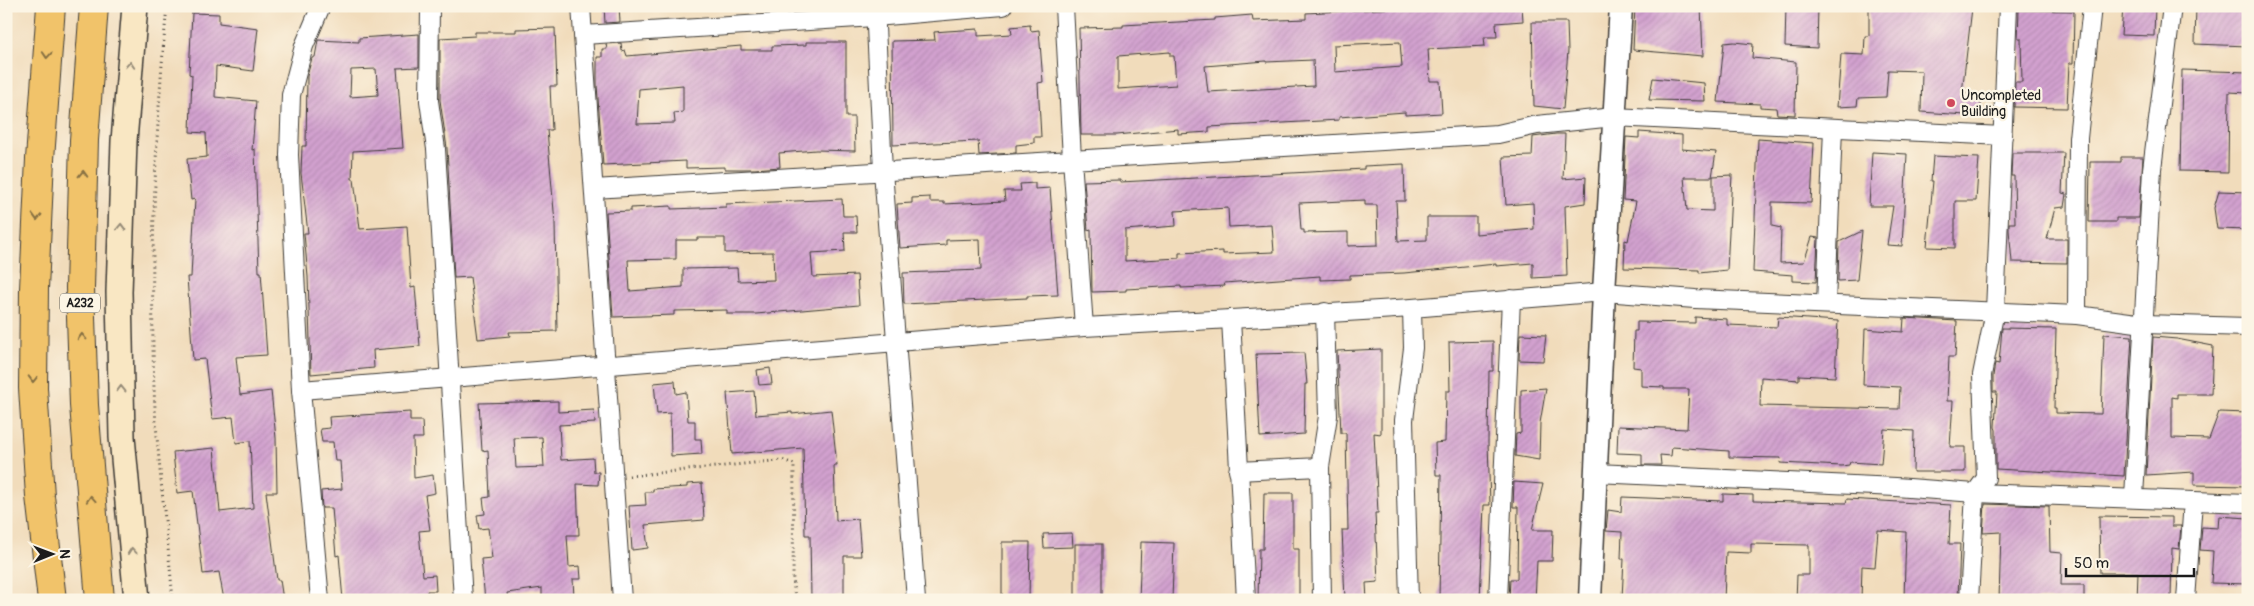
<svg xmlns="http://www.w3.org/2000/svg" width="2254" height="606" font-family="Pangolin,sans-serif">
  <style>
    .building { fill: url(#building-hatch); fill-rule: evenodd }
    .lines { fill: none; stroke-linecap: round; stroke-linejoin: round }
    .minor-casing { stroke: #3c3934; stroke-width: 20 }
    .tertiary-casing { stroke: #3c3934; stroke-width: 25 }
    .secondary-casing { stroke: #3c3934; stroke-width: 28 }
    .trunk-casing { stroke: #3c3934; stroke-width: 30 }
    .path { stroke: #3c3934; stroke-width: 3; stroke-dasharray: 1 4; stroke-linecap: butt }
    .minor { stroke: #fff; stroke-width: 18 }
    .tertiary { stroke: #fff; stroke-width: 22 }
    .secondary { stroke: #f9e7c3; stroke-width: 25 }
    .trunk { stroke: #f1c36a; stroke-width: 28 }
    .oneway { stroke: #867043 }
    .oneway2 { stroke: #968c78 }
    .poi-dot { fill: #d1495b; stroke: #fcf5e5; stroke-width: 2 }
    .labels { text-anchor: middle; stroke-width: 4.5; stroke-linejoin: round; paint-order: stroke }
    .shield { fill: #fcf5e5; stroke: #5f5d58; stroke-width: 1 }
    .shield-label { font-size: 12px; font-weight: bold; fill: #1c1c1c }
    .poi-label { font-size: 14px; fill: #1c1c1c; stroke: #fcf5e5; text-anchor: start }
  </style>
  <defs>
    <pattern id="building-hatch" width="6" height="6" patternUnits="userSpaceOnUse" patternTransform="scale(1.25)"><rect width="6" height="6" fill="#d2a1cf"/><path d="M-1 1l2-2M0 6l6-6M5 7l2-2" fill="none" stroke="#b48ab1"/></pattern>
  </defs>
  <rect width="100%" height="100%" fill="#fcf5e5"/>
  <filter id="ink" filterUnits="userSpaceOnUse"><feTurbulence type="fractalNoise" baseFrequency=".02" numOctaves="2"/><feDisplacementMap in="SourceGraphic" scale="10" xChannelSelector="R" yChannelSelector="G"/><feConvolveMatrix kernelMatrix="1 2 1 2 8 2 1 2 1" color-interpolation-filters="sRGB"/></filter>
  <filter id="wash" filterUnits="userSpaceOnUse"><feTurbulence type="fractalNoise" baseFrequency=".0096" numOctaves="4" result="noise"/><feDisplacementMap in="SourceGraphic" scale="20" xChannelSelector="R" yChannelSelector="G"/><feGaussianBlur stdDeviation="1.12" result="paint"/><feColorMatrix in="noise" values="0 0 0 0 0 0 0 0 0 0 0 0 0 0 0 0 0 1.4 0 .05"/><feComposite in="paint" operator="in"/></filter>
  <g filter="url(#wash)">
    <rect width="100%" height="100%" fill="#f1dcbb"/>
    <g id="blocks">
      <g class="building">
        <polygon points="604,6 619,6 620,22 605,23"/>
        <path d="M1399 6H1522L1523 21 1496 23 1497 37H1484L1485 46 1428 49 1430 81H1440L1442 113 1405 115V112L1339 117V120L1209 127V132L1178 134V129L1117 135H1081L1079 28 1123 27V25L1215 20V18L1252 15 1253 21 1306 19V13L1399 8ZM1400 42 1402 67 1335 72 1334 45ZM1170 52V56H1174L1176 85 1118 89V56ZM1313 60 1314 86 1208 92 1205 66 1266 61V62Z"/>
        <polygon points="1635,6 1701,6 1703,56 1633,50"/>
        <polygon points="1786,6 1818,6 1817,48 1785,46"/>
        <polygon points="1869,6 1972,8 1962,93 1981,94 1981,116 1921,112 1922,71 1888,70 1886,97 1858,98 1857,106 1837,107 1841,54 1864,55 1865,36 1869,36"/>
        <polygon points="2123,6 2155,6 2154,36 2121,35"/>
        <polygon points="2196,6 2248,6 2248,46 2195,44"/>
        <polygon points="2019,10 2074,11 2073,63 2069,63 2067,108 2014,107 2015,82 2022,82 2021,38 2018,38"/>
        <polygon points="192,13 219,14 219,23 258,28 253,71 216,66 215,97 256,101 252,150 255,149 259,272 261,272 267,355 236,357 240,395 271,391 276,438 277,492 266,492 277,580 280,580 283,600 224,600 219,572 203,574 193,491 177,493 173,452 214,448 220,512 253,508 250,441 236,443 233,417 212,419 205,359 193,360 187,277 191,277 195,199 191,200 187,159 207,157 206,133 190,132 192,75 189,74"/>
        <polygon points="1532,22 1567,22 1568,51 1563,109 1534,106"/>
        <polygon points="1030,25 1031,31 1039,30 1043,82 1038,83 1041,137 1034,137 1034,143 1016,145 1016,153 979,155 978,141 893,145 892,41 935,40 934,32 947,31 978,29 978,36 1012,34 1011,27"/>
        <polygon points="555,28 557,86 550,86 552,130 547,130 555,223 557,331 509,332 510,336 478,339 470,277 454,278 447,148 440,100 440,38 475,36 475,32 516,32 516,29"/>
        <path d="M419 34V67L397 68 403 148 353 151 352 179H354L360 229 407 226 411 288 415 287 420 346 373 350 374 368 311 374 308 277 304 233H308L301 173 302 146H306L307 76 312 58 315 57 318 40 359 42V38ZM376 69 378 95 350 97 351 70Z"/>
        <path d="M806 42H846V117H854L855 151 816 150 779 153 780 167 755 169H725V167L686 168V161L603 165 597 85V57H602V49H607L606 44 621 43 622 51 625 50 627 56 741 46V50H772V46L806 45ZM683 85V112L674 113 675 123 637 124 639 89Z"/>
        <polygon points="1734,42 1753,44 1752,58 1796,62 1795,115 1777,114 1776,108 1760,107 1760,104 1718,102 1724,43"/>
        <polygon points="2182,70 2248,72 2248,93 2229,92 2228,172 2180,171"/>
        <polygon points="1653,78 1704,83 1705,101 1649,100"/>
        <polygon points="1639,132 1682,135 1682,149 1716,152 1712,177 1684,177 1687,210 1713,211 1713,176 1732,175 1727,270 1699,273 1699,270 1624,268 1625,240 1628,241 1636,201 1623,200 1626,137 1639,138"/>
        <path d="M1556 134H1565L1563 179 1586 177 1585 203 1565 206 1567 276 1533 278V263L1496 266V264L1404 273 1350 275V279L1320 280V276L1224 283 1225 286 1181 288V286L1126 289V291L1092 292 1091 229 1088 230 1084 181 1120 180V182L1310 172 1364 169V166L1404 164 1405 201H1396L1398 241 1427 240V217H1476V234L1534 229 1533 203 1506 205 1503 157 1532 156 1533 137ZM1365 200V205H1377L1378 245 1348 246V232L1304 233V230H1301L1299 203ZM1228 208 1229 227 1272 225 1274 252 1223 254V251L1179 253V258L1125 261V230L1176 226 1175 211Z"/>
        <polygon points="1758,139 1814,143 1811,203 1772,202 1772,226 1781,228 1780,263 1804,262 1812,237 1818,238 1816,282 1793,281 1793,275 1753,272"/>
        <polygon points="1872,152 1907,154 1902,246 1887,245 1893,206 1869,206"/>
        <polygon points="2012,153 2064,153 2062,193 2066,194 2064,207 2055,208 2047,239 2067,239 2067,263 2012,262 2009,230 2009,223 2015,223 2014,176 2011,176"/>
        <polygon points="1933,156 1979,158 1976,201 1955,201 1955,248 1927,247 1933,181 1931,181"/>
        <polygon points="2121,157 2143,157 2139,218 2116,218 2116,222 2089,222 2090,162 2121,162"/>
        <polygon points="1035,183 1035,189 1050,188 1058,295 1027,296 1027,298 904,304 903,273 981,270 980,239 946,240 946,245 900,248 897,204 912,203 912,198 930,197 930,202 944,202 944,204 1005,201 1004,191 1021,191 1020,184"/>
        <polygon points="2219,191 2248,192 2248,230 2217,229 2214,208"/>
        <path d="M842 199 843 216H856L857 232H844L845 251 811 253 813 277 857 275 859 305 756 314H727V310L674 311V315L613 317 606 212 631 211V208L671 206V209L699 208 726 207V204ZM697 238H725V253L773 252 774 280 738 281 737 268 683 269V287L630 291 628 260 676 259V240H697Z"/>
        <polygon points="1862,231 1857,280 1838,281 1839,242"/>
        <polygon points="1695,317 1727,319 1727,325 1777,327 1778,317 1838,321 1835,377 1799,375 1799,380 1761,377 1760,406 1803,407 1899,409 1900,387 1863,385 1865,329 1903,332 1904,318 1957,321 1955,357 1949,357 1947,401 1953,401 1950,447 1965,447 1965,472 1913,472 1914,431 1884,429 1881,464 1850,462 1849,465 1842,466 1780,463 1781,458 1729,457 1729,451 1672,447 1671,456 1660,455 1661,465 1642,465 1642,454 1617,453 1618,426 1687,429 1689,389 1664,389 1664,387 1641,386 1641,368 1633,367 1634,331 1637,331 1637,322 1695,323"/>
        <polygon points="2002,328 2056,329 2054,408 2056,408 2056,413 2101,414 2104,334 2132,336 2124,476 1996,469 1996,430 1995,427 1997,392 1993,392 1993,376 1995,363 1999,364"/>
        <polygon points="1520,334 1546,335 1543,361 1519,360"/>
        <polygon points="2153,337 2177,339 2213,346 2211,394 2177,394 2177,398 2172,397 2172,438 2209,439 2219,412 2248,413 2248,486 2194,485 2194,472 2146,475"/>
        <polygon points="1493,341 1493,371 1489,371 1488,442 1490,505 1484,505 1480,600 1439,600 1441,475 1436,475 1435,443 1445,442 1446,391 1450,391 1449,342"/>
        <polygon points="1381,349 1381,434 1374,433 1378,513 1375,513 1378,582 1366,583 1367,600 1345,600 1342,530 1348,530 1346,433 1341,433 1337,351"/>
        <polygon points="1304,353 1307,384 1305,384 1304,434 1260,437 1256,354"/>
        <polygon points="770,368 772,384 759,385 757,370"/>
        <polygon points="675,381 676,394 686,392 688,421 695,421 695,439 701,439 702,454 671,456 670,413 657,414 654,383"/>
        <polygon points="1546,388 1540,423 1539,460 1515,456 1516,434 1521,433 1521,390"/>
        <polygon points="754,391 756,415 792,412 792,414 831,410 837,465 834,465 836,521 858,519 861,556 844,556 844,596 811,599 810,535 805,535 803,448 732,454 727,393"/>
        <path d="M558 401V412L594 410 595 423 559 425 561 460 593 458 594 472H599L598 485 577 484 579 535H567L569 567 580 566 581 579H573L574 598 542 599V588L507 593 508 600H485L481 559 492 558 488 528 479 529 477 515 485 514 483 498 490 497 488 450 482 451 479 403ZM542 437 544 467 516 468 514 438Z"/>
        <polygon points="410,412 410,421 422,421 423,438 413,438 414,478 433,475 435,493 425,495 430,530 419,531 423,576 435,575 436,591 427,591 428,600 343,600 339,555 336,556 332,508 322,508 321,491 342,489 340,461 335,461 333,442 322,442 320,429 330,428 329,417"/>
        <polygon points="1514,482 1543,484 1532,530 1553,530 1552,561 1537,561 1535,600 1509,600 1510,579 1517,579 1518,507 1513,507"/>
        <polygon points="702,483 704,520 645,525 648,548 632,550 629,506 646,505 645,492 653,492 653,489 687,487 687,484"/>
        <polygon points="1264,493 1293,493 1293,549 1299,549 1299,600 1258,600 1259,549 1263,549"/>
        <polygon points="1723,494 1753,495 1753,501 1846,503 1847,499 1951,505 1949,544 1960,544 1958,599 1904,598 1906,532 1878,530 1875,567 1862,566 1861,600 1796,600 1797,575 1809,575 1809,545 1751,544 1751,553 1726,552 1724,600 1622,598 1624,559 1621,559 1622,532 1606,531 1608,510 1621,512 1622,497 1723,501"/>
        <polygon points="1985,504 2049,506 2050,552 2062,553 2061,585 2084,585 2084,600 1999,600 2001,532 1983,533"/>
        <polygon points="2099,516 2172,517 2172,526 2181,526 2179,549 2172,548 2171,600 2137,600 2138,573 2100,573"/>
        <polygon points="2219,516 2248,518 2248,584 2211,583 2213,551 2200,550 2202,527 2218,528"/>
        <polygon points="1072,533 1073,547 1044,548 1043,534"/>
        <polygon points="1002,542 1030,542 1029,600 1002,600"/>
        <polygon points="1141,542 1174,543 1172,600 1139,600"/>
        <rect x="1075" y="544" width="27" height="56"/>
      </g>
    </g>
  </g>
  <g filter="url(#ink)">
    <use href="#blocks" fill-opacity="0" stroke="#3c3934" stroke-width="1"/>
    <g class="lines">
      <g class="minor-casing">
        <g id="minor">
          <polyline points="430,6 429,101 436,149 463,600"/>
          <polyline points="581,6 622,600"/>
          <polyline points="875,6 883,171 916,600"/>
          <polyline points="1064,6 1072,159 1084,327"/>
          <polyline points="583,35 875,17 1003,6"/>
          <polyline points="594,189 1498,134 1537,125 1614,117 2003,136"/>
          <polyline points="1826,304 1833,128"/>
          <polyline points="2077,315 2078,138 2092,6"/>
          <polyline points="301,390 1084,327 1231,319"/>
          <polyline points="1320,467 1322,600"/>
          <polyline points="1238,471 1320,467 1328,416 1325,312"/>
          <polyline points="1596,473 1896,487 1975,493 2248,503"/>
          <polyline points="2134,497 2152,169 2172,6"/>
          <polyline points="320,600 301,390 289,155 291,95 304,46 321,6"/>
          <polyline points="1246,600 1231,319 1412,308 1604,292 1695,299 2077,315 2144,324 2248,327"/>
          <polyline points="1409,600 1404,420 1413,348 1412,308"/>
          <polyline points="1498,600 1511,299"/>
          <polyline points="1969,600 1975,493 1986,478 1982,375 1995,311 2008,6"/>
          <polyline points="2186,600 2193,501"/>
        </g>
      </g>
      <g class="tertiary-casing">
        <polyline id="tertiary" points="1590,600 1604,292 1621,6"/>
      </g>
      <g class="secondary-casing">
        <polyline id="secondary" points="135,6 124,141 119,292 122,437 137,600"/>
      </g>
      <g class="trunk-casing">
        <g id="trunk">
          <polyline points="51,6 40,159 34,289 33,388 40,496 52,600"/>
          <polyline points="94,6 84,140 80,288 84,405 100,600"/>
        </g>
      </g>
      <g class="path">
        <path d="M167 6C155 133 150 261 154 388 157 459 167 530 173 600"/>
        <polyline points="629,476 782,460 794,464 793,578 795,600"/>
      </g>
      <use href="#minor" class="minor"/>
      <use href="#tertiary" class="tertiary"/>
      <use href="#secondary" class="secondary"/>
      <use href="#trunk" class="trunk"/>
    </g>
    <defs><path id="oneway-chevron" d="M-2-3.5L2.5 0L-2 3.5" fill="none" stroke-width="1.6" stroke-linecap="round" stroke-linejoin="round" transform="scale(1.25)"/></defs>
    <g class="oneway">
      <use href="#oneway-chevron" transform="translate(47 55) rotate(94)"/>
      <use href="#oneway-chevron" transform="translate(83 174) rotate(-88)"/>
      <use href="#oneway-chevron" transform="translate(37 217) rotate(92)"/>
      <use href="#oneway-chevron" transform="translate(82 337) rotate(-92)"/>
      <use href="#oneway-chevron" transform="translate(33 379) rotate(91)"/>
      <use href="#oneway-chevron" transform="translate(91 499) rotate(-94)"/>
    </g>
    <g class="oneway2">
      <use href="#oneway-chevron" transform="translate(130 65) rotate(-86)"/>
      <use href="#oneway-chevron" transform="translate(121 227) rotate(-88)"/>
      <use href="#oneway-chevron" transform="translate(121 389) rotate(-91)"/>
      <use href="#oneway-chevron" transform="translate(132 551) rotate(-95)"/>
    </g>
  </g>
  <circle class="poi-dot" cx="1951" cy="103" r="5"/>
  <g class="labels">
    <rect class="shield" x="60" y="293.5" width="40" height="19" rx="4"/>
    <g class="shield-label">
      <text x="80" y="307">A232</text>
    </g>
    <g class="poi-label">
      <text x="1961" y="100">Uncompleted<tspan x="1961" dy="16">Building</tspan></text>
    </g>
  </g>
  <rect width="2254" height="606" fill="none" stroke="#fcf5e5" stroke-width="25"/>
  <g transform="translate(52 554) rotate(89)" stroke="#fcf5e5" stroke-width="4" paint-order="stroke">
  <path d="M0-4L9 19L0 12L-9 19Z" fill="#1c1c1c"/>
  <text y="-8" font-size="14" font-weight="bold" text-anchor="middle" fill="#1c1c1c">N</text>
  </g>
  <path d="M2066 568v8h128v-8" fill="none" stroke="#1c1c1c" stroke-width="2.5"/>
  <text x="2074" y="568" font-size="15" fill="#1c1c1c" stroke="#fcf5e5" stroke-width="4" paint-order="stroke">50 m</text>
</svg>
